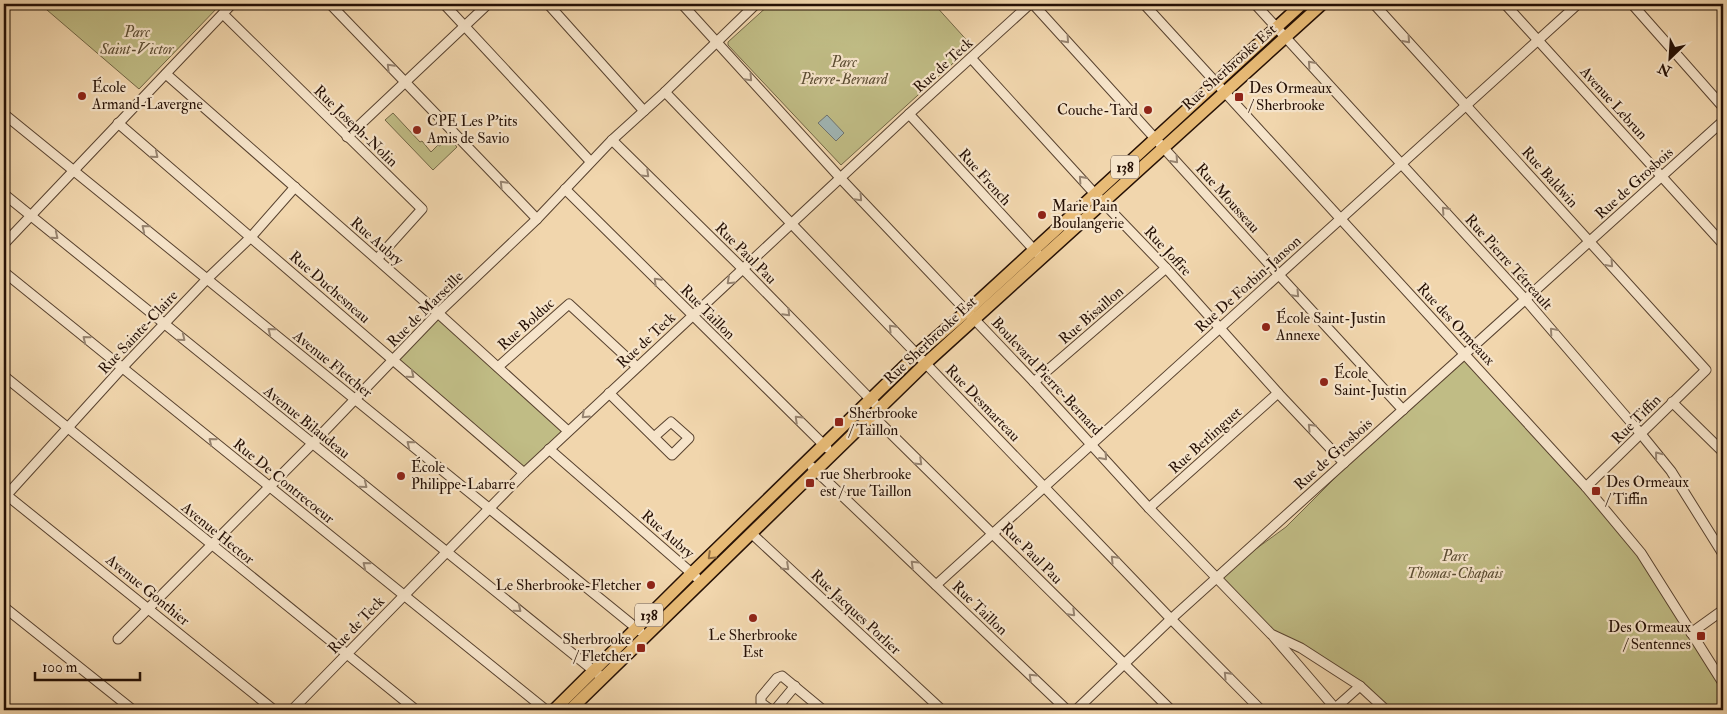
<svg xmlns="http://www.w3.org/2000/svg" width="1727" height="714" font-family="'IM FELL Double Pica',serif">
  <style>
    .green { fill: #c0bc85; stroke: #726645 }
    .water { fill: #a0b6b5; stroke: #6f746f }
    .lines { fill: none; stroke-linecap: round; stroke-linejoin: round }
    .minor-casing { stroke: #58422f; stroke-width: 11 }
    .major-casing { stroke: #251005; stroke-width: 14 }
    .minor { stroke: #f6e4ca; stroke-width: 9 }
    .major { stroke: #e8bb76; stroke-width: 11 }
    .oneway { stroke: #988571 }
    .oneway2 { stroke: #906e43 }
    .poi-dot { fill: #8f2418; stroke: #f6e4ca; stroke-width: 2 }
    .labels { text-anchor: middle; stroke-width: 4.5; stroke-linejoin: round; paint-order: stroke }
    .shield { fill: #f6e4ca; stroke: #645040; stroke-width: 1 }
    .shield-label { font-size: 14px; font-weight: bold; fill: #251005 }
    .park-label { font-size: 15px; font-style: italic; fill: #5b4c32; stroke: #f6e4ca }
    .street-label { font-size: 15px; fill: #251005; stroke: #f6e4ca }
    .poi-label { font-size: 15px; fill: #251005; stroke: #f6e4ca; text-anchor: start }
  </style>
  <rect width="100%" height="100%" fill="#f1d6ad"/>
  <filter id="stains"><feTurbulence type="fractalNoise" baseFrequency=".004" numOctaves="4"/><feColorMatrix values="0 0 0 0 .2 0 0 0 0 .09 0 0 0 0 .02 0 0 0 .5 -.17"/></filter>
  <radialGradient id="worn" r=".72"><stop offset=".6" stop-color="#630" stop-opacity="0"/><stop offset="1" stop-color="#630" stop-opacity=".3"/></radialGradient>
  <g class="green">
    <polygon points="40,4 221,4 139,89"/>
    <polygon points="770,4 934,4 972,46 841,165 728,45 728,42"/>
    <polygon points="393,113 420,142 422,141 431,152 438,145 440,146 445,141 446,142 450,139 457,147 433,170 385,120"/>
    <polygon points="438,313 568,431 524,473 393,360"/>
    <polygon points="1465,354 1641,553 1723,681 1723,710 1386,710 1360,686 1271,634 1216,578 1286,527 1403,410"/>
  </g>
  <polygon class="water" points="827,115 844,133 836,141 818,123"/>
  <g class="lines">
    <g class="minor-casing">
      <g id="minor">
        <polyline points="330,4 537,219"/>
        <polyline points="444,4 590,161"/>
        <polyline points="548,4 644,111"/>
        <polyline points="682,4 844,182 1034,382 1149,508 1271,634 1301,648 1360,686 1386,710"/>
        <polyline points="1033,4 1279,275 1403,410"/>
        <polyline points="1144,4 1586,487 1641,553 1723,683"/>
        <polyline points="1255,4 1525,299 1641,434 1671,471 1723,554"/>
        <polyline points="1374,4 1706,370 1586,487"/>
        <polyline points="1505,4 1723,244"/>
        <polyline points="1632,4 1723,107"/>
        <polyline points="223,14 422,209 377,259"/>
        <polyline points="971,58 1095,194 1166,268 1278,393 1344,463"/>
        <polyline points="166,74 438,313 568,431"/>
        <polyline points="665,92 1171,619 1261,710"/>
        <polyline points="4,114 640,631"/>
        <polyline points="909,114 1037,253"/>
        <polyline points="118,123 524,473"/>
        <polyline points="347,137 488,4"/>
        <polyline points="612,140 743,269 879,408"/>
        <polyline points="565,189 827,448"/>
        <polyline points="4,194 599,675"/>
        <polyline points="4,244 232,4"/>
        <polyline points="4,272 546,710"/>
        <polyline points="498,367 569,304 637,367"/>
        <polyline points="4,376 416,710"/>
        <polyline points="1034,382 1166,268"/>
        <polyline points="609,393 672,455 689,438 671,422 654,437"/>
        <polyline points="1672,402 1723,452"/>
        <polyline points="872,415 1171,710"/>
        <polyline points="549,449 696,577"/>
        <polyline points="812,467 1067,710"/>
        <polyline points="4,493 274,710"/>
        <polyline points="4,498 122,368 207,279 251,237 295,187"/>
        <polyline points="1149,508 1278,393"/>
        <polyline points="751,533 942,710"/>
        <polyline points="936,585 1578,4"/>
        <polyline points="4,607 133,710"/>
        <polyline points="1691,633 1723,610"/>
        <polyline points="1273,636 1335,708"/>
        <polyline points="118,639 312,444 438,313 537,219 612,140 665,92 756,4"/>
        <polyline points="292,710 524,473 909,114 1030,4"/>
        <polyline points="771,710 761,703 761,697 777,678 782,676 823,710"/>
        <polyline points="775,710 795,686"/>
        <polyline points="1076,710 1171,619 1723,121"/>
        <polyline points="1333,710 1360,686"/>
      </g>
    </g>
    <g class="major-casing">
      <g id="major">
        <polyline points="554,710 692,573 917,354 973,306 1302,4"/>
        <polyline points="570,710 926,363 1322,4"/>
      </g>
    </g>
    <use href="#minor" class="minor"/>
    <use href="#major" class="major"/>
  </g>
  <defs><path id="oneway-chevron" d="M-2-3.5L2.5 0L-2 3.5" fill="none" stroke-width="1.6" stroke-linecap="round" stroke-linejoin="round" transform="scale(1.25)"/></defs>
  <g class="oneway">
    <use href="#oneway-chevron" transform="translate(1066 40) rotate(48)"/>
    <use href="#oneway-chevron" transform="translate(1407 40) rotate(48)"/>
    <use href="#oneway-chevron" transform="translate(1311 64) rotate(-132)"/>
    <use href="#oneway-chevron" transform="translate(390 67) rotate(-134)"/>
    <use href="#oneway-chevron" transform="translate(749 78) rotate(47)"/>
    <use href="#oneway-chevron" transform="translate(155 155) rotate(40)"/>
    <use href="#oneway-chevron" transform="translate(1175 160) rotate(48)"/>
    <use href="#oneway-chevron" transform="translate(646 174) rotate(44)"/>
    <use href="#oneway-chevron" transform="translate(1082 179) rotate(-132)"/>
    <use href="#oneway-chevron" transform="translate(503 184) rotate(-134)"/>
    <use href="#oneway-chevron" transform="translate(859 198) rotate(47)"/>
    <use href="#oneway-chevron" transform="translate(1445 210) rotate(-132)"/>
    <use href="#oneway-chevron" transform="translate(145 228) rotate(-141)"/>
    <use href="#oneway-chevron" transform="translate(55 236) rotate(39)"/>
    <use href="#oneway-chevron" transform="translate(1610 264) rotate(48)"/>
    <use href="#oneway-chevron" transform="translate(657 281) rotate(-135)"/>
    <use href="#oneway-chevron" transform="translate(730 281) rotate(137)"/>
    <use href="#oneway-chevron" transform="translate(1296 294) rotate(47)"/>
    <use href="#oneway-chevron" transform="translate(787 313) rotate(46)"/>
    <use href="#oneway-chevron" transform="translate(892 328) rotate(-134)"/>
    <use href="#oneway-chevron" transform="translate(271 331) rotate(-141)"/>
    <use href="#oneway-chevron" transform="translate(1553 331) rotate(-131)"/>
    <use href="#oneway-chevron" transform="translate(182 338) rotate(39)"/>
    <use href="#oneway-chevron" transform="translate(86 339) rotate(-141)"/>
    <use href="#oneway-chevron" transform="translate(411 375) rotate(40)"/>
    <use href="#oneway-chevron" transform="translate(585 415) rotate(137)"/>
    <use href="#oneway-chevron" transform="translate(798 419) rotate(-136)"/>
    <use href="#oneway-chevron" transform="translate(1311 427) rotate(-134)"/>
    <use href="#oneway-chevron" transform="translate(212 441) rotate(-141)"/>
    <use href="#oneway-chevron" transform="translate(410 444) rotate(-141)"/>
    <use href="#oneway-chevron" transform="translate(1658 455) rotate(-129)"/>
    <use href="#oneway-chevron" transform="translate(1104 457) rotate(48)"/>
    <use href="#oneway-chevron" transform="translate(919 462) rotate(44)"/>
    <use href="#oneway-chevron" transform="translate(364 485) rotate(39)"/>
    <use href="#oneway-chevron" transform="translate(1114 559) rotate(-134)"/>
    <use href="#oneway-chevron" transform="translate(914 564) rotate(-136)"/>
    <use href="#oneway-chevron" transform="translate(366 565) rotate(-141)"/>
    <use href="#oneway-chevron" transform="translate(786 567) rotate(43)"/>
    <use href="#oneway-chevron" transform="translate(518 609) rotate(39)"/>
    <use href="#oneway-chevron" transform="translate(1072 613) rotate(45)"/>
    <use href="#oneway-chevron" transform="translate(1227 675) rotate(-134)"/>
    <use href="#oneway-chevron" transform="translate(1032 677) rotate(-136)"/>
  </g>
  <use class="oneway2" href="#oneway-chevron" transform="translate(711 556) rotate(136)"/>
  <g class="poi-dot">
    <circle cx="82" cy="96" r="5"/>
    <rect x="1234" y="92" width="10" height="10" rx="2.5"/>
    <circle cx="1148" cy="110" r="5"/>
    <circle cx="417" cy="130" r="5"/>
    <circle cx="1042" cy="215" r="5"/>
    <circle cx="1266" cy="327" r="5"/>
    <circle cx="1324" cy="382" r="5"/>
    <rect x="834" y="417" width="10" height="10" rx="2.5"/>
    <circle cx="401" cy="476" r="5"/>
    <rect x="805" y="478" width="10" height="10" rx="2.5"/>
    <rect x="1591" y="486" width="10" height="10" rx="2.5"/>
    <circle cx="651" cy="585" r="5"/>
    <circle cx="753" cy="618" r="5"/>
    <rect x="1696" y="631" width="10" height="10" rx="2.5"/>
    <rect x="636" y="643" width="10" height="10" rx="2.5"/>
  </g>
  <g class="labels">
    <g class="shield">
      <rect x="1111" y="155.5" width="28" height="23" rx="4"/>
      <rect x="635" y="603.5" width="28" height="23" rx="4"/>
    </g>
    <g class="shield-label">
      <text x="1125" y="172">138</text>
      <text x="649" y="620">138</text>
    </g>
    <g class="park-label">
      <text x="137" y="37">Parc<tspan x="137" dy="17">Saint-Victor</tspan></text>
      <text x="844" y="67">Parc<tspan x="844" dy="17">Pierre-Bernard</tspan></text>
      <text x="1455" y="561">Parc<tspan x="1455" dy="17">Thomas-Chapais</tspan></text>
    </g>
    <g class="street-label">
      <text transform="translate(943 65) rotate(-42)" y="5">Rue de Teck</text>
      <text transform="translate(1229 67) rotate(-42)" y="5">Rue Sherbrooke Est</text>
      <text transform="translate(1614 103) rotate(48)" y="5">Avenue Lebrun</text>
      <text transform="translate(356 126) rotate(44)" y="5">Rue Joseph-Nolin</text>
      <text transform="translate(985 177) rotate(48)" y="5">Rue French</text>
      <text transform="translate(1550 177) rotate(48)" y="5">Rue Baldwin</text>
      <text transform="translate(1634 183) rotate(-42)" y="5">Rue de Grosbois</text>
      <text transform="translate(1228 198) rotate(48)" y="5">Rue Mousseau</text>
      <text transform="translate(377 241) rotate(41)" y="5">Rue Aubry</text>
      <text transform="translate(1168 251) rotate(47)" y="5">Rue Joffre</text>
      <text transform="translate(746 253) rotate(45)" y="5">Rue Paul Pau</text>
      <text transform="translate(1509 262) rotate(48)" y="5">Rue Pierre Tétreault</text>
      <text transform="translate(1248 284) rotate(-42)" y="5">Rue De Forbin-Janson</text>
      <text transform="translate(330 287) rotate(41)" y="5">Rue Duchesneau</text>
      <text transform="translate(425 309) rotate(-45)" y="5">Rue de Marseille</text>
      <text transform="translate(708 312) rotate(45)" y="5">Rue Taillon</text>
      <text transform="translate(1091 315) rotate(-41)" y="5">Rue Bisaillon</text>
      <text transform="translate(526 324) rotate(-42)" y="5">Rue Bolduc</text>
      <text transform="translate(1456 324) rotate(47)" y="5">Rue des Ormeaux</text>
      <text transform="translate(138 332) rotate(-47)" y="5">Rue Sainte-Claire</text>
      <text transform="translate(646 340) rotate(-43)" y="5">Rue de Teck</text>
      <text transform="translate(930 340) rotate(-43)" y="5">Rue Sherbrooke Est</text>
      <text transform="translate(333 364) rotate(39)" y="5">Avenue Fletcher</text>
      <text transform="translate(1047 376) rotate(47)" y="5">Boulevard Pierre-Bernard</text>
      <text transform="translate(983 403) rotate(46)" y="5">Rue Desmarteau</text>
      <text transform="translate(1636 419) rotate(-45)" y="5">Rue Tiffin</text>
      <text transform="translate(307 422) rotate(39)" y="5">Avenue Bilaudeau</text>
      <text transform="translate(1205 440) rotate(-42)" y="5">Rue Berlinguet</text>
      <text transform="translate(1333 454) rotate(-42)" y="5">Rue de Grosbois</text>
      <text transform="translate(284 481) rotate(39)" y="5">Rue De Contrecoeur</text>
      <text transform="translate(218 533) rotate(39)" y="5">Avenue Hector</text>
      <text transform="translate(668 534) rotate(41)" y="5">Rue Aubry</text>
      <text transform="translate(1032 553) rotate(45)" y="5">Rue Paul Pau</text>
      <text transform="translate(148 590) rotate(39)" y="5">Avenue Gonthier</text>
      <text transform="translate(980 608) rotate(44)" y="5">Rue Taillon</text>
      <text transform="translate(856 612) rotate(43)" y="5">Rue Jacques Porlier</text>
      <text transform="translate(356 625) rotate(-46)" y="5">Rue de Teck</text>
    </g>
    <g class="poi-label">
      <text x="92" y="92">École<tspan x="92" dy="17">Armand-Lavergne</tspan></text>
      <text x="1249" y="93">Des Ormeaux<tspan x="1249" dy="17">/ Sherbrooke</tspan></text>
      <text x="1138" y="115" text-anchor="end">Couche-Tard</text>
      <text x="427" y="126">CPE Les P'tits<tspan x="427" dy="17">Amis de Savio</tspan></text>
      <text x="1052" y="211">Marie Pain<tspan x="1052" dy="17">Boulangerie</tspan></text>
      <text x="1276" y="323">École Saint-Justin<tspan x="1276" dy="17">Annexe</tspan></text>
      <text x="1334" y="378">École<tspan x="1334" dy="17">Saint-Justin</tspan></text>
      <text x="849" y="418">Sherbrooke<tspan x="849" dy="17">/ Taillon</tspan></text>
      <text x="411" y="472">École<tspan x="411" dy="17">Philippe-Labarre</tspan></text>
      <text x="820" y="479">rue Sherbrooke<tspan x="820" dy="17">est / rue Taillon</tspan></text>
      <text x="1606" y="487">Des Ormeaux<tspan x="1606" dy="17">/ Tiffin</tspan></text>
      <text x="641" y="590" text-anchor="end">Le Sherbrooke-Fletcher</text>
      <text x="1691" y="632" text-anchor="end">Des Ormeaux<tspan x="1691" dy="17">/ Sentennes</tspan></text>
      <text x="753" y="640" text-anchor="middle">Le Sherbrooke<tspan x="753" dy="17">Est</tspan></text>
      <text x="631" y="644" text-anchor="end">Sherbrooke<tspan x="631" dy="17">/ Fletcher</tspan></text>
    </g>
  </g>
  <rect width="1727" height="714" fill="none" stroke="#f1d6ad" stroke-width="20"/>
  <rect x="5" y="5" width="1717" height="704" fill="none" stroke="#251005" stroke-width="2.5"/>
  <rect x="10" y="10" width="1707" height="694" fill="none" stroke="#251005"/>
  <g transform="translate(1670 58) rotate(205)" stroke="#f6e4ca" stroke-width="4" paint-order="stroke">
  <path d="M0-4L9 19L0 12L-9 19Z" fill="#251005"/>
  <text y="-8" font-size="14" font-weight="bold" text-anchor="middle" fill="#251005">N</text>
  </g>
  <path d="M35 672v8h105v-8" fill="none" stroke="#251005" stroke-width="2.5"/>
  <text x="42" y="672" font-size="15" fill="#251005" stroke="#f6e4ca" stroke-width="4" paint-order="stroke">100 m</text>
  <rect width="100%" height="100%" filter="url(#stains)"/>
  <rect width="100%" height="100%" fill="url(#worn)"/>
</svg>
